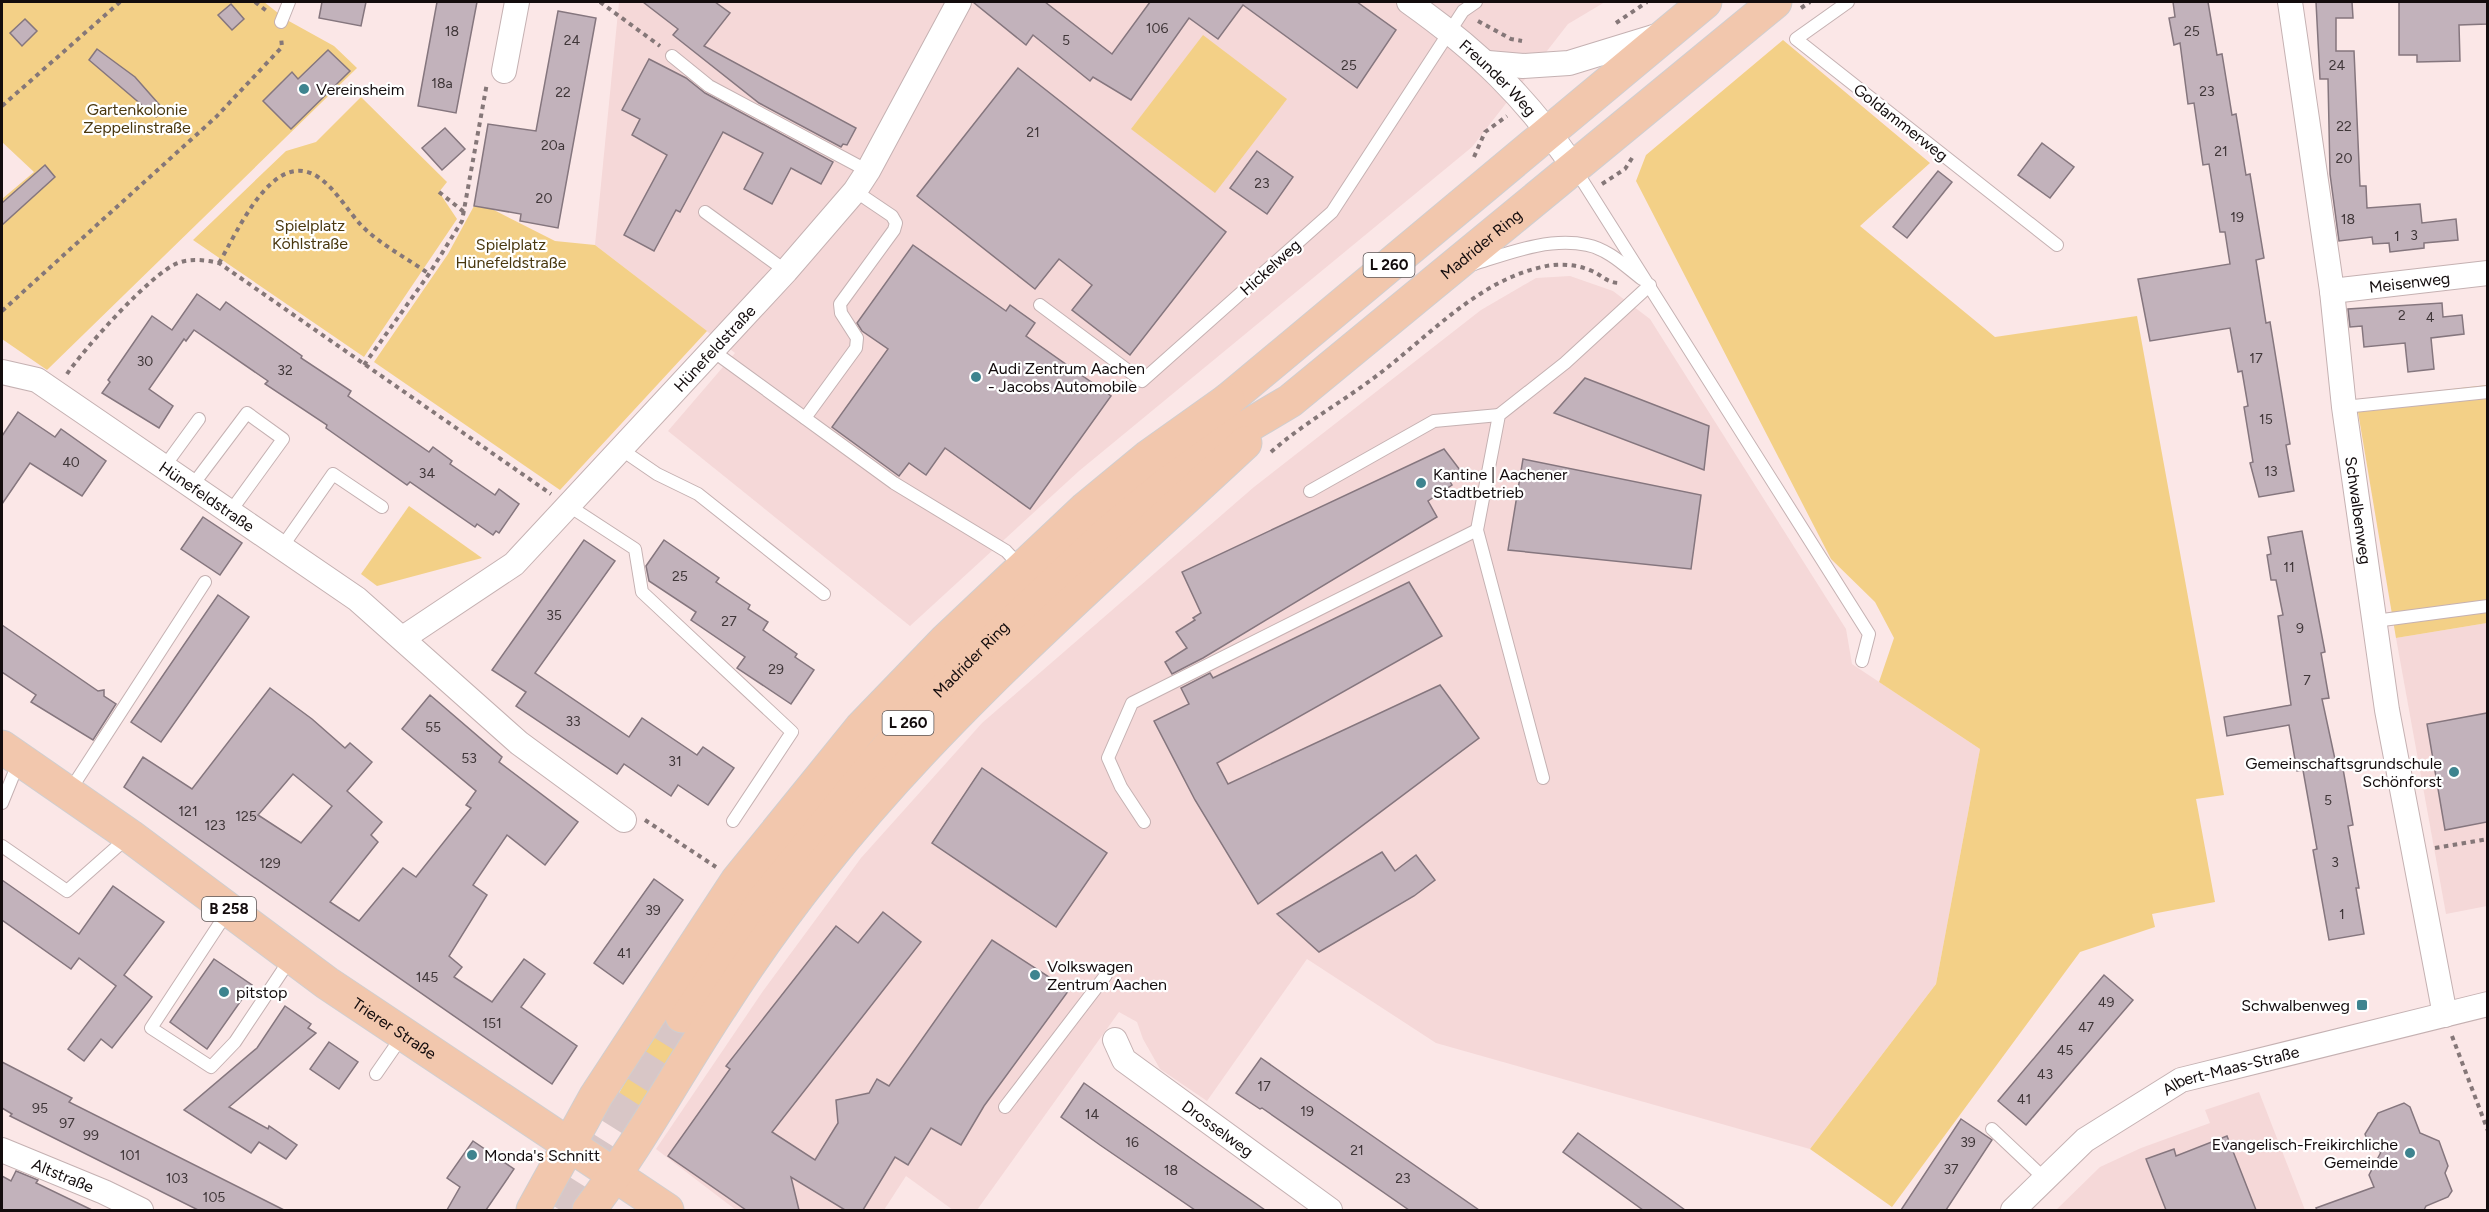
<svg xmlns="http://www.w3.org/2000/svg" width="2489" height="1212" font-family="Figtree,sans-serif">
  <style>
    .built { fill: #f5d8d8 }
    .green { fill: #f3d087 }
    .building { fill: #c2b2bb; stroke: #85767e; stroke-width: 1.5; fill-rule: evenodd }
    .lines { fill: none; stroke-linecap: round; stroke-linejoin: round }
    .primary-tunnel { stroke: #d8c6c6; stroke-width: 33; stroke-dasharray: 33 16; stroke-linecap: butt }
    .service-casing { stroke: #c5b1b2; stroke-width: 14 }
    .minor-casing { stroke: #c5b1b2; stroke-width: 26 }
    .primary-casing { stroke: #d0cecf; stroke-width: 35 }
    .path { stroke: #857778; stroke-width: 4; stroke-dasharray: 4.5 4.5; stroke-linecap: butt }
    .service { stroke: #fff; stroke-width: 12 }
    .minor { stroke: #fff; stroke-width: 24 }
    .primary { stroke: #f2c7ad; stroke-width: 33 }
    .poi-dot { fill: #3e848f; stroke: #fff; stroke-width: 2 }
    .labels { text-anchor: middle; stroke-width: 4.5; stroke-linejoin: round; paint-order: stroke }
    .number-label { font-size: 14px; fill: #3f3638 }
    .shield { fill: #fff; stroke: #5a5556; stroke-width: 1.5 }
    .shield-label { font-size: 15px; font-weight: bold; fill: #130c0d }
    .street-label { font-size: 16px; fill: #130c0d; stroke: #fff }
    .poi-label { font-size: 16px; fill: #130c0d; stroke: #fff; text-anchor: start }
    .park-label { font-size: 16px; fill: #49370e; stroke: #fff }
  </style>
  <rect width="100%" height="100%" fill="#fbe7e7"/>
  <g class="built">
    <polygon points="619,2 1605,2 1568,24 1472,147 1079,471 910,626 668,431 735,353 595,245"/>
    <polygon points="1570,276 1613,291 1650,319 1846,629 1852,664 1980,749 1936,984 1810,1149 1436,1043 1307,959 1207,1101 1160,1069 1143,1039 1137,1022 1119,1012 977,1210 953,1210 906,1176 884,1210 736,1210 656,1149 763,991 861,858 982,723 1254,487 1481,310 1536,278"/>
    <polygon points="2487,623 2487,906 2446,914 2396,638"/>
    <polygon points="2259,1092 2305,1210 2056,1210 2100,1167 2141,1148 2210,1123 2205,1110"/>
  </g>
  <g class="green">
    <polygon points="2,2 264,2 287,20 334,46 357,68 47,370 2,339 2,199 34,172 2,142"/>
    <polygon points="1203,35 1287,99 1215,193 1131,129"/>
    <polygon points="1783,40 1930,163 1860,226 1995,337 2137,316 2224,795 2196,799 2215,902 2152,914 2155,927 2080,952 1892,1207 1810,1149 1936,984 1980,749 1879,682 1894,638 1875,602 1831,559 1636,181 1646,155"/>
    <polygon points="361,97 447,182 439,192 457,219 364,357 193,240 286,151 316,142"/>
    <polygon points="474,206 492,209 555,241 595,245 707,331 560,490 374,362 448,254"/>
    <polygon points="2487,385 2487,623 2396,638 2356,400"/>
    <polygon points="409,506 482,558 377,586 361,574"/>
    <polygon points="669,1002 698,1022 638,1116 618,1095"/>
  </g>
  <g class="building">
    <polygon points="322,2 366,2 361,26 319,18"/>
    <polygon points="437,2 477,2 456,113 418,106"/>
    <polygon points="643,2 715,2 730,13 704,46 856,128 847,145 843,144 841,147 759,103 673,35 678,29"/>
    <polygon points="973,2 1045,2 1112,54 1150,2 1357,2 1396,30 1357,88 1243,5 1218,39 1189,18 1131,100 1093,77 1090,81 1033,35 1026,45"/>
    <polygon points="2173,2 2208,2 2217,55 2222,54 2232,115 2236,114 2246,175 2250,174 2264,258 2256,260 2266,323 2270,322 2290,444 2286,445 2294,491 2259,497 2250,463 2253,462 2244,407 2248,406 2242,371 2238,372 2230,328 2150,341 2138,279 2230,264 2225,232 2220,232 2209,164 2203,165 2194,103 2188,104 2180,43 2174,45 2169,18 2175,17"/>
    <polygon points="2316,2 2352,2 2353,18 2336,18 2336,51 2354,51 2360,186 2366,186 2367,208 2420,204 2422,223 2456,219 2458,240 2424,243 2424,248 2390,252 2389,243 2373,244 2372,237 2339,241 2330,174 2328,79 2320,79"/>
    <polygon points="2399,2 2487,2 2487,24 2459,25 2460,61 2417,62 2417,55 2399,55"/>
    <polygon points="231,4 244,19 232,30 218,15"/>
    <polygon points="558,11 596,18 558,228 520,221 521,214 474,206 488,124 536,131"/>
    <polygon points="25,19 37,31 22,46 10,33"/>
    <polygon points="97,49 135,77 164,110 156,117 89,60"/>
    <polygon points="328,50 350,71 291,129 263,101 292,72 298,79"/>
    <polygon points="649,59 686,78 705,93 833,162 821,184 791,168 772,204 744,189 763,153 723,132 680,212 676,210 654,251 624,235 667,155 632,135 640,119 622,110"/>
    <polygon points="1018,68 1226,232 1130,355 1072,310 1092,285 1059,259 1035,289 917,196"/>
    <polygon points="445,128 465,149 442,170 422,148"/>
    <polygon points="2042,143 2074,167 2050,198 2018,175"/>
    <polygon points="1257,151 1293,177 1267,214 1230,188"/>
    <polygon points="45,165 55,177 2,225 2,203"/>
    <polygon points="1938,171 1952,182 1907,238 1893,227"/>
    <polygon points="913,245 1006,311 1010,305 1035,323 1026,336 1111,396 1030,509 945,448 926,475 909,463 899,476 832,427 888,349 862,331 857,323"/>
    <polygon points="197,294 220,310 226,302 302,356 301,358 351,391 348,396 429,452 433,447 452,461 450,464 495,495 499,489 519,504 499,533 496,531 493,535 477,524 475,527 410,482 407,485 326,428 327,425 265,384 268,381 194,330 186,341 184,339 149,389 173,406 159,428 102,393 110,382 108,380 152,316 172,330"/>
    <polygon points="2442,303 2443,317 2462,315 2464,334 2431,338 2434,369 2408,372 2405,343 2364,347 2362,326 2350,327 2348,309"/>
    <polygon points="1585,378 1709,426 1704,470 1554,413"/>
    <polygon points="18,412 55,437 61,429 106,461 82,496 30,463 2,504 2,436"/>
    <polygon points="1444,449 1460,470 1448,478 1452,485 1428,501 1437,517 1203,658 1172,674 1165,662 1187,648 1176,632 1195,620 1193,618 1201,613 1182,572"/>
    <polygon points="1523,459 1701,495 1691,569 1508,550"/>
    <polygon points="203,517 242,543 220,575 181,549"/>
    <polygon points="2302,531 2325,652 2321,653 2329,698 2322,699 2336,764 2342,763 2353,825 2348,826 2359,888 2356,888 2364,934 2329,940 2313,850 2317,849 2303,770 2297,771 2289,725 2227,736 2224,717 2291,705 2278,616 2283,615 2276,580 2271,580 2267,555 2271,554 2268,537"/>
    <polygon points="584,540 615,561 535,673 629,737 642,718 697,755 703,747 734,768 708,805 678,785 671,796 624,764 617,774 516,706 526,692 492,670"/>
    <polygon points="664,540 719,578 716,582 750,605 748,609 768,622 763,630 797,654 795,657 814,670 791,704 737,668 745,657 691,620 696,612 649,581 646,566"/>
    <polygon points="1409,582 1442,636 1217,763 1228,784 1440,685 1479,738 1258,904 1195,800 1154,721 1189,704 1181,688 1210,673 1213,678"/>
    <polygon points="218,595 249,617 161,742 131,722"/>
    <polygon points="2,625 98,691 104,690 104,696 116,704 93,740 31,702 36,695 2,672"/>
    <path d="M270 688 312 719 345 748 350 743 372 762 347 791 382 822 371 835 378 842 330 902 359 921 403 868 416 877 471 808 466 805 476 791 402 729 430 695 502 757 499 762 578 822 545 865 507 835 473 885 487 895 449 956 462 967 454 977 492 1002 524 959 545 974 521 1007 577 1046 552 1084 124 787 143 757 192 789ZM293 774 332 806 301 843 258 815Z"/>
    <polygon points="2487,713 2487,822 2445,830 2427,724"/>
    <polygon points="982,768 1107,853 1056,927 932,843"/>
    <polygon points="1382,852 1395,871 1416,855 1435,880 1414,896 1319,952 1277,914"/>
    <polygon points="654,879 683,900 623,984 594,963"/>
    <polygon points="2,880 79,934 113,886 164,922 124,975 152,997 112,1048 101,1039 84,1061 68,1049 116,986 79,958 71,969 2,920"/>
    <polygon points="883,912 921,942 772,1132 815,1160 838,1123 836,1100 869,1093 877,1079 889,1086 992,940 1069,990 984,1106 961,1145 931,1128 908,1165 895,1157 863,1210 845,1210 791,1177 799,1210 746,1210 668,1156 730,1069 726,1066 836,926 858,943"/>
    <polygon points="214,959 252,985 207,1049 170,1022"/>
    <polygon points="2104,975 2133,1000 2026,1125 1998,1101"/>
    <polygon points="285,1006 311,1024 308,1028 316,1033 229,1107 268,1129 269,1126 297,1145 286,1159 259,1142 251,1153 184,1110 257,1048"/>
    <polygon points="329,1042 358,1062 339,1089 310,1069"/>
    <polygon points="1261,1058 1312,1094 1479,1210 1409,1210 1262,1108 1260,1109 1236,1093"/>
    <polygon points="2,1062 72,1098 69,1102 284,1210 198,1210 10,1116 12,1114 2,1108"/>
    <polygon points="1084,1083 1203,1167 1265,1210 1195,1210 1100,1145 1061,1117"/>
    <polygon points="2404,1103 2410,1107 2420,1133 2439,1141 2448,1166 2445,1173 2452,1191 2448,1197 2426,1206 2424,1210 2317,1210 2316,1208 2374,1187 2369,1175 2381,1152 2370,1148 2365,1134 2378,1113"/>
    <polygon points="1961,1119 1992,1140 1946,1210 1901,1210"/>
    <polygon points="1578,1133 1685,1210 1643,1210 1563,1152"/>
    <polygon points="2227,1136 2256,1210 2166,1210 2146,1159 2174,1149 2176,1156"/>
    <polygon points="473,1141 514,1169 486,1210 447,1210 460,1187 447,1178"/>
    <polygon points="16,1171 38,1180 36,1183 92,1210 2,1210 2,1176 11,1181"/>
  </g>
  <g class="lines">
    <polyline class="primary-tunnel" points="560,1210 682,1016"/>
    <g class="service-casing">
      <g id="service">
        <polyline points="1848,2 1796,39 2057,245"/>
        <polyline points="281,22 289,2"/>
        <polyline points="672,56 709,86 868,171"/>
        <polyline points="1575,169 1869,634 1862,661"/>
        <polyline points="705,212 786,271"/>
        <path d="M1474 264C1509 253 1549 237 1587 245 1608 249 1625 266 1642 279"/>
        <polyline points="1040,305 1142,381 1332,212 1463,11 1476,2"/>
        <polyline points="713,351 894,483 1006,551 1021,567"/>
        <polyline points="2344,407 2488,392"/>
        <polyline points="805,418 856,348 857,338 841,313 840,304 894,230 896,223 892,216 855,191"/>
        <polyline points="622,450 657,474 698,494 824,594"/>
        <polyline points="164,467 199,419"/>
        <polyline points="192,486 247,413 283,439 230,512"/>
        <polyline points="1310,491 1434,421 1499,415"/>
        <polyline points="569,506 635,549 642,592 792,732 733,821"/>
        <polyline points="282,547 333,474 382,507"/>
        <polyline points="2375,621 2488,606"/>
        <polyline points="1543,778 1477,530 1499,415 1565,363 1650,285"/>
        <polyline points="69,792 205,582"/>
        <polyline points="2,803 19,761"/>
        <polyline points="1144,822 1121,787 1108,758 1132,703 1477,530"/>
        <polyline points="2,846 67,891 128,837"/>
        <polyline points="228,911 151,1028 211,1067 235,1042 291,958"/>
        <polyline points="376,1074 403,1035"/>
        <polyline points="1005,1107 1106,975"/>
        <polyline points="1992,1129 2045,1179"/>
      </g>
    </g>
    <g class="minor-casing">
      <g id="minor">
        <path id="s1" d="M1409 2C1478 51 1525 96 1573 166"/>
        <path id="s2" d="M2290 2 2332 291 2344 407 2387 710 2445 1015"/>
        <polyline points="1488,63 1523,66 1569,63 1657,36"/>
        <polyline points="504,71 517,2"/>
        <path id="s3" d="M2332 291 2488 273"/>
        <path id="s4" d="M2 372 37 380 357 599 519 743 624 820"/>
        <path id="s5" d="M403 638 514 564 786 271 855 191 868 171 959 2"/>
        <path id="s6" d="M1115 1040 1124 1060 1330 1210"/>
        <path id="s7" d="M2 1150 104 1192 141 1210"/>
        <path id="s8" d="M2013 1210 2085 1140 2181 1080 2488 1004"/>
      </g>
    </g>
    <g class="primary-casing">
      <g id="primary">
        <polyline points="1216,416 1228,400 1705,2"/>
        <path id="s9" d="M2 747 130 836 327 983 667 1210"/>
        <path id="s10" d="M682 1016 773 885 821 824 928 702 1039 590 1177 468 1290 401 1775 2"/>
        <polyline points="533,1210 596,1096 737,881 861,728 946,640 1085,509 1148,457 1228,400"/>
        <path d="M589 1210C639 1145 677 1073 722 1005 752 958 785 912 820 868 945 710 1098 580 1245 443"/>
      </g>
    </g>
    <g class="path">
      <polyline points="255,2 268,12"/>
      <polyline points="600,2 660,46"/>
      <polyline points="1801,8 1810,2"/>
      <polyline points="1478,21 1511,39 1522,41"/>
      <polyline points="1616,23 1647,2"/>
      <polyline points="2,106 120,2"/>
      <polyline points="1474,157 1485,132 1507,116"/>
      <polyline points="1602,184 1625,169 1634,155"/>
      <polyline points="439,192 464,212"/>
      <path d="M219 263C237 233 273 147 318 177 335 188 347 210 361 225 379 244 407 258 429 274"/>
      <polyline points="2,311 216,117 282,47 281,37"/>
      <polyline points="364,365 429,274 462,221 487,83"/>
      <path d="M67 374C83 350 152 272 178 263 191 258 205 260 219 263L551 494"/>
      <path d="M1271 452C1305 422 1344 401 1379 374 1430 335 1478 281 1542 267 1558 263 1576 264 1592 271 1603 276 1607 283 1620 283"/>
      <polyline points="645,820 716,867"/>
      <polyline points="2435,848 2488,839"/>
      <polyline points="2452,1036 2488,1131"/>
    </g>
    <use href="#service" class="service"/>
    <use href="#minor" class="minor"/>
    <use href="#primary" class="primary"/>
  </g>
  <g class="poi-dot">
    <circle cx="304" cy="89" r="6"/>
    <circle cx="976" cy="377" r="6"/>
    <circle cx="1421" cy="483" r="6"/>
    <circle cx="2454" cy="772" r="6"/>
    <circle cx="1035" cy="975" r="6"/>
    <circle cx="224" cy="992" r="6"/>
    <rect x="2356" y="999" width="12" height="12" rx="3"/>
    <circle cx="2410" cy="1153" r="6"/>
    <circle cx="472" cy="1155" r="6"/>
  </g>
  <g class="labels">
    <g class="number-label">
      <text x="1157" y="33">106</text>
      <text x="452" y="36">18</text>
      <text x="2192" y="36">25</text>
      <text x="572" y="45">24</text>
      <text x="1066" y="45">5</text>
      <text x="1349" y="70">25</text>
      <text x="2337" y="70">24</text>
      <text x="442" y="88">18a</text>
      <text x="2207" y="96">23</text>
      <text x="563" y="97">22</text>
      <text x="2344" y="131">22</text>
      <text x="1033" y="137">21</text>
      <text x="553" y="150">20a</text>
      <text x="2221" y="156">21</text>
      <text x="2344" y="163">20</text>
      <text x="1262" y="188">23</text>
      <text x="544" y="203">20</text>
      <text x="2237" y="222">19</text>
      <text x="2348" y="224">18</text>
      <text x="2414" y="240">3</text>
      <text x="2397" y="241">1</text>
      <text x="2402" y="320">2</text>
      <text x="2430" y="322">4</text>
      <text x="2256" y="363">17</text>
      <text x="145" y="366">30</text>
      <text x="285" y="375">32</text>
      <text x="2266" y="424">15</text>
      <text x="71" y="467">40</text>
      <text x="2271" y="476">13</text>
      <text x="427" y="478">34</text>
      <text x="2289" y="572">11</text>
      <text x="680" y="581">25</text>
      <text x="554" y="620">35</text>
      <text x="729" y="626">27</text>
      <text x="2300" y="633">9</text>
      <text x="776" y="674">29</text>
      <text x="2307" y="685">7</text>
      <text x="573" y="726">33</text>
      <text x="433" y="732">55</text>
      <text x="469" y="763">53</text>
      <text x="675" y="766">31</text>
      <text x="2328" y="805">5</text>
      <text x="188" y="816">121</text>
      <text x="246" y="821">125</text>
      <text x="215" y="830">123</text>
      <text x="2335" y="867">3</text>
      <text x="270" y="868">129</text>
      <text x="653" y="915">39</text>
      <text x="2342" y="919">1</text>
      <text x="624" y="958">41</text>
      <text x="427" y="982">145</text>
      <text x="2106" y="1007">49</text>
      <text x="492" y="1028">151</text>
      <text x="2086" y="1032">47</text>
      <text x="2065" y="1055">45</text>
      <text x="2045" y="1079">43</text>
      <text x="1264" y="1091">17</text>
      <text x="2024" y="1104">41</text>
      <text x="40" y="1113">95</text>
      <text x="1307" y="1116">19</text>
      <text x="1092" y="1119">14</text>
      <text x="67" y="1128">97</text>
      <text x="91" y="1140">99</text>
      <text x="1132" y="1147">16</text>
      <text x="1968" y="1147">39</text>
      <text x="1357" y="1155">21</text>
      <text x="130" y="1160">101</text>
      <text x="1951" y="1174">37</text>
      <text x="1171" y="1175">18</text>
      <text x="177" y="1183">103</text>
      <text x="1403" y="1183">23</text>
      <text x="214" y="1202">105</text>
    </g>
    <g class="shield">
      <rect x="1363.5" y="253" width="51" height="24" rx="4.5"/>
      <rect x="882.5" y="711" width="51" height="24" rx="4.5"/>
      <rect x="202" y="897" width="54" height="24" rx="4.5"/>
    </g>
    <g class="shield-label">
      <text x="1389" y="270">L 260</text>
      <text x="908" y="728">L 260</text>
      <text x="229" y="914">B 258</text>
    </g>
    <g class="street-label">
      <text dy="6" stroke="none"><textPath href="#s1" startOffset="117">Freunder Weg</textPath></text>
      <text transform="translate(1901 122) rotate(38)" y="6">Goldammerweg</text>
      <text dy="6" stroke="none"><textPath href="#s10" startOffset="1120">Madrider Ring</textPath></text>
      <text transform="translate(1270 267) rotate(-42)" y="6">Hickelweg</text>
      <text dy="6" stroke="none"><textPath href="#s3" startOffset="78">Meisenweg</textPath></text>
      <text dy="6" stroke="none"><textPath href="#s5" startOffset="428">Hünefeldstraße</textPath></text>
      <text dy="6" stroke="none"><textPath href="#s4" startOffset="242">Hünefeldstraße</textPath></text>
      <text dy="6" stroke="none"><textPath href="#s2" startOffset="513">Schwalbenweg</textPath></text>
      <text dy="6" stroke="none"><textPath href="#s10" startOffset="460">Madrider Ring</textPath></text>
      <text dy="6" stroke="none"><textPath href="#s9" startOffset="483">Trierer Straße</textPath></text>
      <text dy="6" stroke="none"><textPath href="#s8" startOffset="264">Albert-Maas-Straße</textPath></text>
      <text dy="6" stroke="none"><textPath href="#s6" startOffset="138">Drosselweg</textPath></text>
      <text dy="6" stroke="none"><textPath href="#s7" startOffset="66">Altstraße</textPath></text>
    </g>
    <g class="poi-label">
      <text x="316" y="95">Vereinsheim</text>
      <text x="988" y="374">Audi Zentrum Aachen<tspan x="988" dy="18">- Jacobs Automobile</tspan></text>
      <text x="1433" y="480">Kantine | Aachener<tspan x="1433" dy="18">Stadtbetrieb</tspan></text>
      <text x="2442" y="769" text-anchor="end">Gemeinschaftsgrundschule<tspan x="2442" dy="18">Schönforst</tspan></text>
      <text x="1047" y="972">Volkswagen<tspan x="1047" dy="18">Zentrum Aachen</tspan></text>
      <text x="236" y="998">pitstop</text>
      <text x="2350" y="1011" text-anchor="end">Schwalbenweg</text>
      <text x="2398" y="1150" text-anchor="end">Evangelisch-Freikirchliche<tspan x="2398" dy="18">Gemeinde</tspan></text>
      <text x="484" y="1161">Monda's Schnitt</text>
    </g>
    <g class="park-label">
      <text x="137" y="115">Gartenkolonie<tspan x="137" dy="18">Zeppelinstraße</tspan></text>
      <text x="310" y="231">Spielplatz<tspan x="310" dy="18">Köhlstraße</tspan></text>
      <text x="511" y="250">Spielplatz<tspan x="511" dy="18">Hünefeldstraße</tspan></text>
    </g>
  </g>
  <rect width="2489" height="1212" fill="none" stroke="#130c0d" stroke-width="6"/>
</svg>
